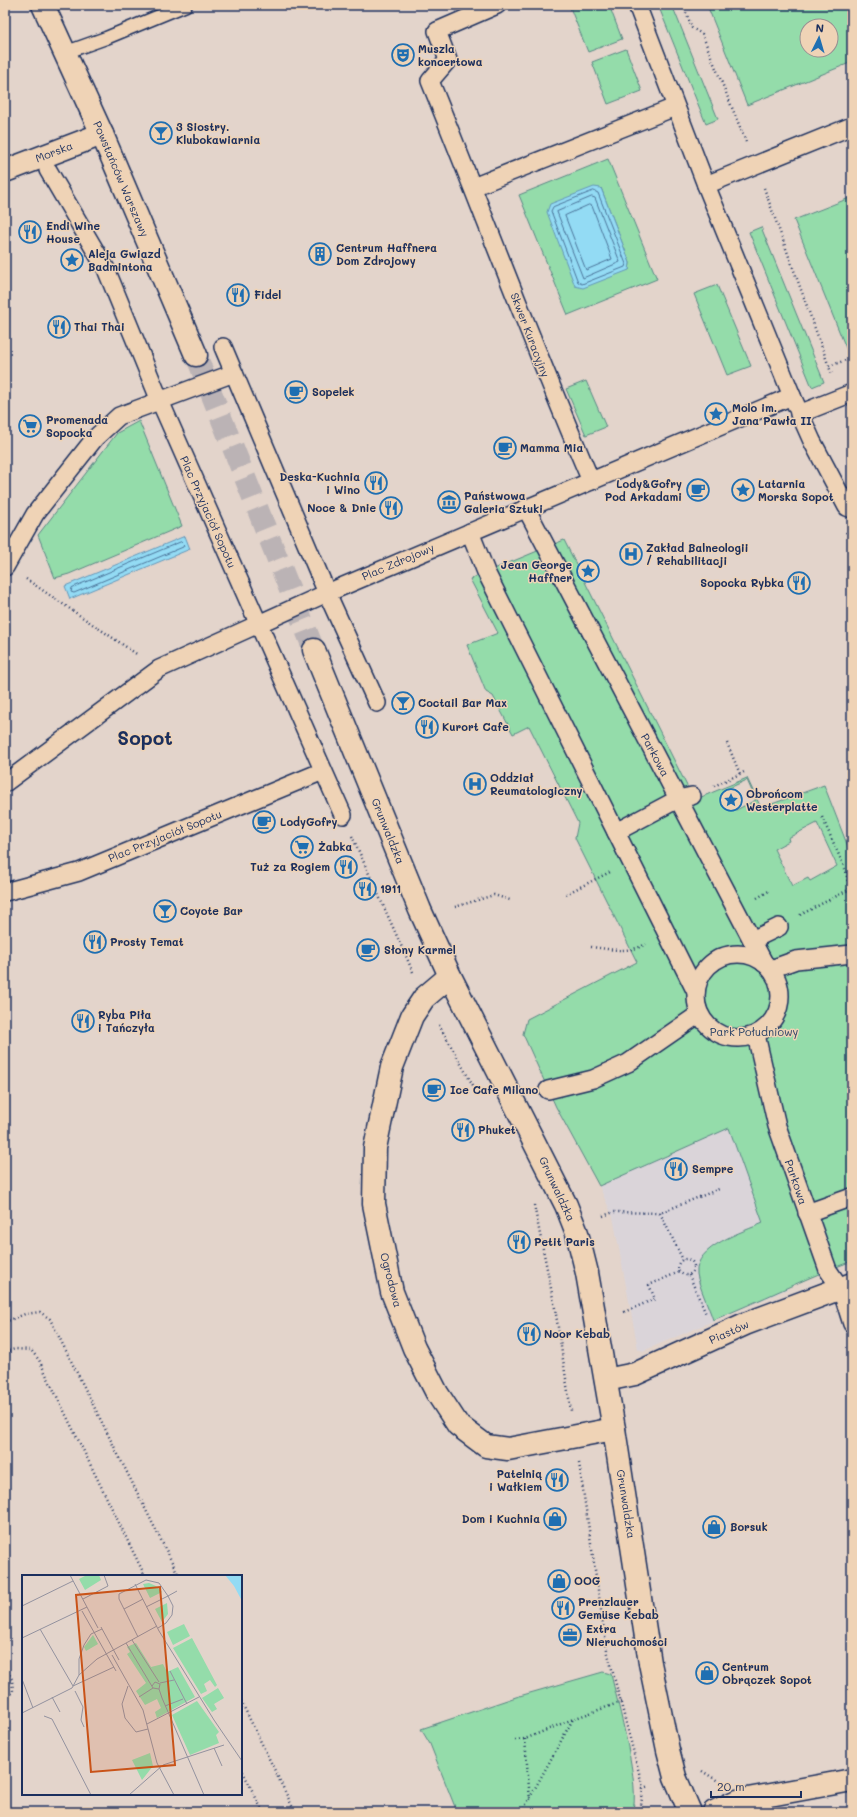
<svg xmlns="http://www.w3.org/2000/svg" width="857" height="1817" font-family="Mali,sans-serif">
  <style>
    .built { fill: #dad4d9 }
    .green { fill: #94dcaa; stroke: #588684; fill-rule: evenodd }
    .water { fill: #93dbf4; stroke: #6396b8 }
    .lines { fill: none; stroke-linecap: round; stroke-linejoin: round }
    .shore { stroke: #4b749a; stroke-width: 1 }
    .tertiary-tunnel { stroke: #bbb3b5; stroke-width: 22; stroke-dasharray: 22 11; stroke-linecap: butt }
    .service-casing { stroke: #1b2f5e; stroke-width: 15 }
    .pedestrian-casing { stroke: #1b2f5e; stroke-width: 20 }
    .minor-casing { stroke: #1b2f5e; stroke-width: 25 }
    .tertiary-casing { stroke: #1b2f5e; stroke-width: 25 }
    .path { stroke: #1b2f5e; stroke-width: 2.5; stroke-dasharray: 1 3; stroke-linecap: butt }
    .service { stroke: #efd3b6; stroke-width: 12 }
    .pedestrian { stroke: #efd3b6; stroke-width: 17 }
    .minor { stroke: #efd3b6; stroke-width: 22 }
    .tertiary { stroke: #efd3b6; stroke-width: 22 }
    .labels { text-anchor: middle; stroke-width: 3; stroke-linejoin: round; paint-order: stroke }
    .poi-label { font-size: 11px; font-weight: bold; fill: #1b2f5e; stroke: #efd3b6; text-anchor: start }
    .street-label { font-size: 11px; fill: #1b2f5e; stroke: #efd3b6 }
    .park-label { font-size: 11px; fill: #274066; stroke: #efd3b6 }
    .town-label { font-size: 19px; font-weight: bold; fill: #1b2f5e; stroke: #efd3b6 }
    .inset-road { fill: none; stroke: #93929f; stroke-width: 1 }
    .view { fill: #c95318; fill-opacity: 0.15; stroke: #c95318; stroke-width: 2 }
    .inset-edge { fill: none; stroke: #1b2f5e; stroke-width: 2 }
  </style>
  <rect width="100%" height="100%" fill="#e3d4cb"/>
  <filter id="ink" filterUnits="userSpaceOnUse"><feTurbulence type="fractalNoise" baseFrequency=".025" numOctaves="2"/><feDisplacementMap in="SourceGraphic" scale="8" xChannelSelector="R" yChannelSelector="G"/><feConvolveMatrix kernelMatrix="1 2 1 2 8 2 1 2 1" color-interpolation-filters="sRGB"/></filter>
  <g filter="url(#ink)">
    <polygon class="built" points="729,1127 788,1289 643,1351 638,1349 613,1217 599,1186"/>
    <g class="green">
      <polygon points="569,5 609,5 622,39 588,52"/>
      <polygon points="658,5 672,5 718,119 706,124"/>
      <path d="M707 5H846L852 13V62L747 105ZM807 26H831V50H807Z"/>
      <polygon points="626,49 642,91 608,104 592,62"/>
      <path d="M608 159 657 279 568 315 519 195ZM601 188 630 263 629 270Z"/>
      <polygon points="852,197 852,351 848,353 794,220"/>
      <polygon points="761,227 824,382 812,387 749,232"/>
      <polygon points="717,285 751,366 727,375 694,294"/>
      <polygon points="586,381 606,427 586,435 566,389"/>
      <polygon points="139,421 182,526 69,574 55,578 38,535 117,433"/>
      <path d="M564 540 694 800 747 778 761 808 824 785 852 857V1261C805 1278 760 1301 713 1320 709 1307 699 1287 697 1274 694 1246 743 1232 763 1223L729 1128 599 1186 556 1107 523 1034 527 1019 637 962 575 838 578 823 529 726 513 734 493 696 486 692 467 645 498 633 470 579ZM747 780 756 800 736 810 727 789ZM817 823 837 866 810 881 808 878 792 886 774 849 789 841 788 838Z"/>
      <path d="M603 1672 611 1674C617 1701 642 1790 632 1812H457L430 1744 421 1729 516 1697Z"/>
    </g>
    <g class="water">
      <polygon points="594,187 601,188 630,263 629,270 583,288 575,286 547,212 550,204"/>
      <polygon points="185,536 190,549 70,599 65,586"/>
    </g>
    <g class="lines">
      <g class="shore">
        <polygon points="594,191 598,193 626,264 625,267 582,284 578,282 551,211 553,207"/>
        <polygon points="592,197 595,198 620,262 583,278 557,212"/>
        <polygon points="589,205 592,206 612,259 586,270 565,216"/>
        <polygon points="181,542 184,545 183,547 74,593 71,592 72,588"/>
      </g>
      <polyline class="tertiary-tunnel" points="196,355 314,650"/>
      <g class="service-casing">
        <polyline id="service" points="64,53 106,38 186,5"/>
      </g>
      <g class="pedestrian-casing">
        <g id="pedestrian">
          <path d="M497 5 437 31 448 60 430 81C484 214 534 349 591 481"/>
          <polyline points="637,5 706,185 792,396 812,441 847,507 852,509"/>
          <polyline points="48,170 106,269 160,401 343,815"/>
          <polyline points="706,185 852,126"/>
          <polyline points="473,187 675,107"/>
          <polyline points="223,347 327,593 377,703"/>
          <polyline points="799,414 852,393"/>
          <polyline points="526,508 764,963"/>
          <polyline points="470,532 486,572 696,992"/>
          <polyline points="5,567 35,514 95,438 119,416 234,373"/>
          <polyline points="5,783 159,669 327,593 792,396"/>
          <polyline points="616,832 678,799 692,796"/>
          <polyline points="5,892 79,872 323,771"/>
          <polyline points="752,940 779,927"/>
          <circle cx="738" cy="996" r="42"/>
          <polyline points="771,969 796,960 852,954"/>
          <polyline points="756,1035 777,1126 828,1270 841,1289 852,1324"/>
          <polyline points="548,1090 593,1079 628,1063 699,1014"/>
          <polyline points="807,1213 852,1197"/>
        </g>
      </g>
      <g class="minor-casing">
        <g id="minor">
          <polyline points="5,171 102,134"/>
          <polyline points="450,976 424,998 412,1016 392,1067 375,1148 374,1204 392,1292 414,1348 437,1393 458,1425 486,1446 508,1449 614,1429"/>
          <polyline points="606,1380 635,1374 745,1324 852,1284"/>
          <polyline points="714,1812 737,1801 852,1780"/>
        </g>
      </g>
      <g class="tertiary-casing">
        <g id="tertiary">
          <polyline points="43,5 102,134 196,355"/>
          <polyline points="314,650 420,910 450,976 566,1205 577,1233 587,1273 614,1429 650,1663 668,1750 675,1777 690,1812"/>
        </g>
      </g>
      <g class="path">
        <polyline points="683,5 692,28 702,34 746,142"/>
        <polyline points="764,188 832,375"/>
        <polyline points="829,366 852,358"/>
        <polyline points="846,532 852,544"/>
        <polyline points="26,579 138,655"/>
        <polyline points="727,743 740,774"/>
        <polyline points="714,786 744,772"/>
        <polyline points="822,817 846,871 849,889"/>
        <polyline points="352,836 413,972"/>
        <polyline points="566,894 610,872"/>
        <polyline points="757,898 769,891"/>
        <polyline points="455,907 494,895 510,900"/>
        <polyline points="800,915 852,888"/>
        <path d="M591 947C611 949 628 954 646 944"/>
        <polyline points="439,1025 474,1087"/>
        <polyline points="534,1205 555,1308 571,1411"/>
        <polyline points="660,1213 683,1260"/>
        <polyline points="603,1216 614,1212 660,1213 719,1189"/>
        <circle cx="686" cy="1267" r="8"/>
        <polyline points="689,1275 706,1314"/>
        <polyline points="624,1312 655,1299 649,1285 679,1272"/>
        <polyline points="5,1322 25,1314 40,1312 50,1319 179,1576"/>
        <polyline points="5,1352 15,1349 31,1350 39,1360 145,1576"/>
        <polyline points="579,1463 607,1650 643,1788"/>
        <polyline points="5,1668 12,1679 13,1692 5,1697"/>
        <polyline points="241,1701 295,1812"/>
        <polyline points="525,1739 530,1800"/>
        <polyline points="515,1740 525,1739 573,1719 621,1702"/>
        <polyline points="241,1768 263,1812"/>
        <polyline points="702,1771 718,1781"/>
        <polyline points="522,1812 573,1719"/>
        <polyline points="638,1812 641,1806 643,1788 649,1786"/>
      </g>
      <use href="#service" class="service"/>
      <use href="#pedestrian" class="pedestrian"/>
      <use href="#minor" class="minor"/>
      <use href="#tertiary" class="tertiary"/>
    </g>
  </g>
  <defs>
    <g id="theatre-ring" transform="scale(1.15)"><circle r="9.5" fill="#efd3b6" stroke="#1f6fb2" stroke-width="1.5"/><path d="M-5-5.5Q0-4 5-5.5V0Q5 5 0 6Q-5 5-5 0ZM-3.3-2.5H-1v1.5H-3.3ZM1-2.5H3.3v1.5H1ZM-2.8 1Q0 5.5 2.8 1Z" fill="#1f6fb2"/></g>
    <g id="bar-ring" transform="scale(1.15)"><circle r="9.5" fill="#efd3b6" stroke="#1f6fb2" stroke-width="1.5"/><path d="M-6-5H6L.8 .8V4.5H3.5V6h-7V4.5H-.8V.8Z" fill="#1f6fb2"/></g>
    <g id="restaurant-ring" transform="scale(1.15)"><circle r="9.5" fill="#efd3b6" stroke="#1f6fb2" stroke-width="1.5"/><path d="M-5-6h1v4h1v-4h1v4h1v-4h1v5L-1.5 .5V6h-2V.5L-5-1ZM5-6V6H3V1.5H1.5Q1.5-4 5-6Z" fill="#1f6fb2"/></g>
    <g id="building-ring" transform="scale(1.15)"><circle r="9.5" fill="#efd3b6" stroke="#1f6fb2" stroke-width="1.5"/><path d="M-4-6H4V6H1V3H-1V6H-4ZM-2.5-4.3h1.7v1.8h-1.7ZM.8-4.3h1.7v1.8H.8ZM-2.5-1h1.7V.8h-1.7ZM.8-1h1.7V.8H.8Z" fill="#1f6fb2"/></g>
    <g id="sight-ring" transform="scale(1.15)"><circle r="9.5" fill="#efd3b6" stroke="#1f6fb2" stroke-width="1.5"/><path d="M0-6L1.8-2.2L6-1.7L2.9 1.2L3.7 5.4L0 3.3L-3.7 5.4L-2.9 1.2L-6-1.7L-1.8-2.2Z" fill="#1f6fb2"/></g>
    <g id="cafe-ring" transform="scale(1.15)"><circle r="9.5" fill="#efd3b6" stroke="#1f6fb2" stroke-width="1.5"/><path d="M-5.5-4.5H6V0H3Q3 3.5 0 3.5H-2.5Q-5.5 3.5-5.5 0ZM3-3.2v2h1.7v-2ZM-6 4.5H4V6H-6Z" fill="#1f6fb2"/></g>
    <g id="supermarket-ring" transform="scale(1.15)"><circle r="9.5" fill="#efd3b6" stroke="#1f6fb2" stroke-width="1.5"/><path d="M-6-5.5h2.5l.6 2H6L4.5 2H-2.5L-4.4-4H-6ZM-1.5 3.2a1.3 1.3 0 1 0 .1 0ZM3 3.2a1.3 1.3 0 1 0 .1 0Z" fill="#1f6fb2"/></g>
    <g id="museum-ring" transform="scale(1.15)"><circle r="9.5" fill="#efd3b6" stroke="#1f6fb2" stroke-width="1.5"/><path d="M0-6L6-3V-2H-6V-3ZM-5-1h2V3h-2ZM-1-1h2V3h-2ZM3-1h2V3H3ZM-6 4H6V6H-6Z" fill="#1f6fb2"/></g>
    <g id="hospital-ring" transform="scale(1.15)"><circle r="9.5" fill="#efd3b6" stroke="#1f6fb2" stroke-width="1.5"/><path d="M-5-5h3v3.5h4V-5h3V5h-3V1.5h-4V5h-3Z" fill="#1f6fb2"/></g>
    <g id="shop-ring" transform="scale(1.15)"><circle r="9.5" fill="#efd3b6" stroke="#1f6fb2" stroke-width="1.5"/><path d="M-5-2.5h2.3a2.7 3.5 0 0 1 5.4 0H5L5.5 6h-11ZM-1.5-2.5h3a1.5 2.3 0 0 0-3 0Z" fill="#1f6fb2"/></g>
    <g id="office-ring" transform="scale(1.15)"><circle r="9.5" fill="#efd3b6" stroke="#1f6fb2" stroke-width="1.5"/><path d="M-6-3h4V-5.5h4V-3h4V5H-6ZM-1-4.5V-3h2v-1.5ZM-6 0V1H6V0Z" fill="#1f6fb2"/></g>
  </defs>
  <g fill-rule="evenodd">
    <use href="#theatre-ring" x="403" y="55"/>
    <use href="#bar-ring" x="161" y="133"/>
    <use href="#restaurant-ring" x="30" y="232"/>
    <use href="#building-ring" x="320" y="254"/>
    <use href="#sight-ring" x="72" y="260"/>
    <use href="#restaurant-ring" x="238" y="295"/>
    <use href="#restaurant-ring" x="59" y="327"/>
    <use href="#cafe-ring" x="296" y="392"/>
    <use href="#sight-ring" x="716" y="414"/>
    <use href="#supermarket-ring" x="30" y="426"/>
    <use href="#cafe-ring" x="505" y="448"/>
    <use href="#restaurant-ring" x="376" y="483"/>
    <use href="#cafe-ring" x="698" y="490"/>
    <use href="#sight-ring" x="743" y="490"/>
    <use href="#museum-ring" x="449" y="502"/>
    <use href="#restaurant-ring" x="391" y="508"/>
    <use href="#hospital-ring" x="631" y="554"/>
    <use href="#sight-ring" x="588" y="571"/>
    <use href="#restaurant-ring" x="799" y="583"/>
    <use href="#bar-ring" x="403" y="703"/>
    <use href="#restaurant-ring" x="427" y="727"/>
    <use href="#hospital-ring" x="475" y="784"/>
    <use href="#sight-ring" x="731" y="800"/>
    <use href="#cafe-ring" x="264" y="822"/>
    <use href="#supermarket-ring" x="302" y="847"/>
    <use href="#restaurant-ring" x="346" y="867"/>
    <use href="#restaurant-ring" x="365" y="889"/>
    <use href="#bar-ring" x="165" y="911"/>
    <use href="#restaurant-ring" x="95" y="942"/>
    <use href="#cafe-ring" x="368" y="950"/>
    <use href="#restaurant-ring" x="83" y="1021"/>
    <use href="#cafe-ring" x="434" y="1090"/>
    <use href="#restaurant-ring" x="463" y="1130"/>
    <use href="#restaurant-ring" x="676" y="1169"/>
    <use href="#restaurant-ring" x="519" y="1242"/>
    <use href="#restaurant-ring" x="529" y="1334"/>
    <use href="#restaurant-ring" x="557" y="1480"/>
    <use href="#shop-ring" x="555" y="1519"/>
    <use href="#shop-ring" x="714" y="1527"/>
    <use href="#shop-ring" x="559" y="1581"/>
    <use href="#restaurant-ring" x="563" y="1608"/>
    <use href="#office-ring" x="570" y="1635"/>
    <use href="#shop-ring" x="707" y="1673"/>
  </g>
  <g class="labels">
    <g class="poi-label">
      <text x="418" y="53">Muszla<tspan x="418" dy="13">koncertowa</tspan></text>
      <text x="176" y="131">3 Siostry.<tspan x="176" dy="13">Klubokawiarnia</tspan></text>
      <text x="46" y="230">Endi Wine<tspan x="46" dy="13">House</tspan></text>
      <text x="336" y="252">Centrum Haffnera<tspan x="336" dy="13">Dom Zdrojowy</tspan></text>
      <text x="88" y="258">Aleja Gwiazd<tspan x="88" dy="13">Badmintona</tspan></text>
      <text x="254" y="299">Fidel</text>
      <text x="74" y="331">Thai Thai</text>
      <text x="312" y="396">Sopelek</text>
      <text x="732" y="412">Molo im.<tspan x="732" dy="13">Jana Pawła II</tspan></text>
      <text x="46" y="424">Promenada<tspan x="46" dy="13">Sopocka</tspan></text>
      <text x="520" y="452">Mamma Mia</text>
      <text x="360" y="481" text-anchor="end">Deska-Kuchnia<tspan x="360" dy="13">i Wino</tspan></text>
      <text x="682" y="488" text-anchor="end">Lody&amp;Gofry<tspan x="682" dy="13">Pod Arkadami</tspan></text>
      <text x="758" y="488">Latarnia<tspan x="758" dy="13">Morska Sopot</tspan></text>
      <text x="464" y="500">Państwowa<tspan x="464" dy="13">Galeria Sztuki</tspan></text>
      <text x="376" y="512" text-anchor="end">Noce &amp; Dnie</text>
      <text x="646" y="552">Zakład Balneologii<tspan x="646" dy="13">/ Rehabilitacji</tspan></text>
      <text x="572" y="569" text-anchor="end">Jean George<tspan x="572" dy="13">Haffner</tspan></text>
      <text x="784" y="587" text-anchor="end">Sopocka Rybka</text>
      <text x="418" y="707">Coctail Bar Max</text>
      <text x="442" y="731">Kurort Cafe</text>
      <text x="490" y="782">Oddział<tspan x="490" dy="13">Reumatologiczny</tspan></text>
      <text x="746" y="798">Obrońcom<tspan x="746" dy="13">Westerplatte</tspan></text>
      <text x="280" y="826">LodyGofry</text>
      <text x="318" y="851">Żabka</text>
      <text x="330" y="871" text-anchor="end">Tuż za Rogiem</text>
      <text x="380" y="893">1911</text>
      <text x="180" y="915">Coyote Bar</text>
      <text x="110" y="946">Prosty Temat</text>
      <text x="384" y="954">Słony Karmel</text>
      <text x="98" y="1019">Ryba Piła<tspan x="98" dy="13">i Tańczyła</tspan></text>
      <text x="450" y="1094">Ice Cafe Milano</text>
      <text x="478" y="1134">Phuket</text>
      <text x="692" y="1173">Sempre</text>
      <text x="534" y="1246">Petit Paris</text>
      <text x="544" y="1338">Noor Kebab</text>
      <text x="542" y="1478" text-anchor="end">Patelnią<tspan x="542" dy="13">i Wałkiem</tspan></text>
      <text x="540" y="1523" text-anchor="end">Dom i Kuchnia</text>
      <text x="730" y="1531">Borsuk</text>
      <text x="574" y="1585">OOG</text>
      <text x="578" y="1606">Prenzlauer<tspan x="578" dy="13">Gemüse Kebab</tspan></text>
      <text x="586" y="1633">Extra<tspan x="586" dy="13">Nieruchomości</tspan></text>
      <text x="722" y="1671">Centrum<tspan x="722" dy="13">Obrączek Sopot</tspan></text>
    </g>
    <g class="street-label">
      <text transform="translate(54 152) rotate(-21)" y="4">Morska</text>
      <text transform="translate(121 179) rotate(67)" y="4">Powstańców Warszawy</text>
      <text transform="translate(530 335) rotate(69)" y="4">Skwer Kuracyjny</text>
      <text transform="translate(208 512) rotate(66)" y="4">Plac Przyjaciół Sopotu</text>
      <text transform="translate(398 562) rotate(-23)" y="4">Plac Zdrojowy</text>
      <text transform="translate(655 755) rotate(62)" y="4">Parkowa</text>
      <text transform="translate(388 831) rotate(68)" y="4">Grunwaldzka</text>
      <text transform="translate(165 836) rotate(-22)" y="4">Plac Przyjaciół Sopotu</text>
      <text transform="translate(796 1182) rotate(71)" y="4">Parkowa</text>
      <text transform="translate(557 1189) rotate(65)" y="4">Grunwaldzka</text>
      <text transform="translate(391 1280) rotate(75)" y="4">Ogrodowa</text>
      <text transform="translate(729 1332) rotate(-24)" y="4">Piastów</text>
      <text transform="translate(626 1504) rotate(81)" y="4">Grunwaldzka</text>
    </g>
    <g class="park-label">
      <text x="754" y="1036">Park Południowy</text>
    </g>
    <g class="town-label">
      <text x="145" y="745">Sopot</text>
    </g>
  </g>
  <g transform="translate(22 1575)">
    <rect width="220" height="220" fill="#e3d4cb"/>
    <path d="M65 0H77L79 5 63 15 57 4ZM127 8 134 11 140 17 128 23 121 9ZM145 28 146 39 140 47 133 34ZM162 49 168 61 151 70 145 57ZM71 60 76 69 64 76 62 72ZM170 63 195 110 193 112 188 105 182 109 185 116 179 119 151 73ZM114 68 129 92 141 89 145 97 156 92 173 122 135 143 133 137 139 133 135 124 123 130 114 116 124 108 105 79 108 77 105 72ZM196 113 202 123 192 129 195 134 190 137 180 123ZM175 126 197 157 194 160 197 168 168 180 150 140ZM128 178 131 191 120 205 110 185Z" fill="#94dcaa"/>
    <path d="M203 0H220V26L212 11Z" fill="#93dbf4"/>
    <path class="inset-road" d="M48 0 76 53M113 9 137 56 192 145 220 186M61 24 86 11 82 0M0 31 51 6M124 32 146 21 151 31 150 40 144 48 136 53M102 34 121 24M60 36 94 96M79 52 97 85M18 54 51 111M116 62 97 24V19L124 5 137 8 146 21 155 16M0 63 65 32M110 65 137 107M104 68 131 113 137 114M90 80 121 135 135 188 152 220M148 96 165 129M57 100V84L62 70 69 59 80 54M0 104 11 133M138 108 152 105M51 111 92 92M106 111 100 129 103 143 114 157 126 154M130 111 133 107 138 109 137 114 140 123 182 220M53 116 61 132 59 145 62 152M30 122 38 137M117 122 131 113M143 131 161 124M0 138 50 113 57 100 75 84 135 51M22 141 30 144 69 220M125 149 177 122M192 173 200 191M107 220 141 190 202 170"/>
    <path class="view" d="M138 12 153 190 69 197 54 20Z"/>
    <rect width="220" height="220" class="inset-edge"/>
  </g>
  <rect width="857" height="1817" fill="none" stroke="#efd3b6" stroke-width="20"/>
  <rect x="10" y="10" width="837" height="1797" fill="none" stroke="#1b2f5e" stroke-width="1.5" filter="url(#ink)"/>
  <g transform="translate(819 38) rotate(5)"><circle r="19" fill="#efd3b6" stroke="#9a9193"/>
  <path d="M0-3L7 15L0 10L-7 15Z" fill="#1f6fb2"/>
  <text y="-6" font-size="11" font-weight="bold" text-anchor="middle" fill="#1b2f5e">N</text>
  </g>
  <path d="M711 1791v6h90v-6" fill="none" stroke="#1b2f5e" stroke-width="2"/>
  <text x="717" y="1791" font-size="12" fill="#1b2f5e" stroke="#efd3b6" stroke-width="3" paint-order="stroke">20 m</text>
</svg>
